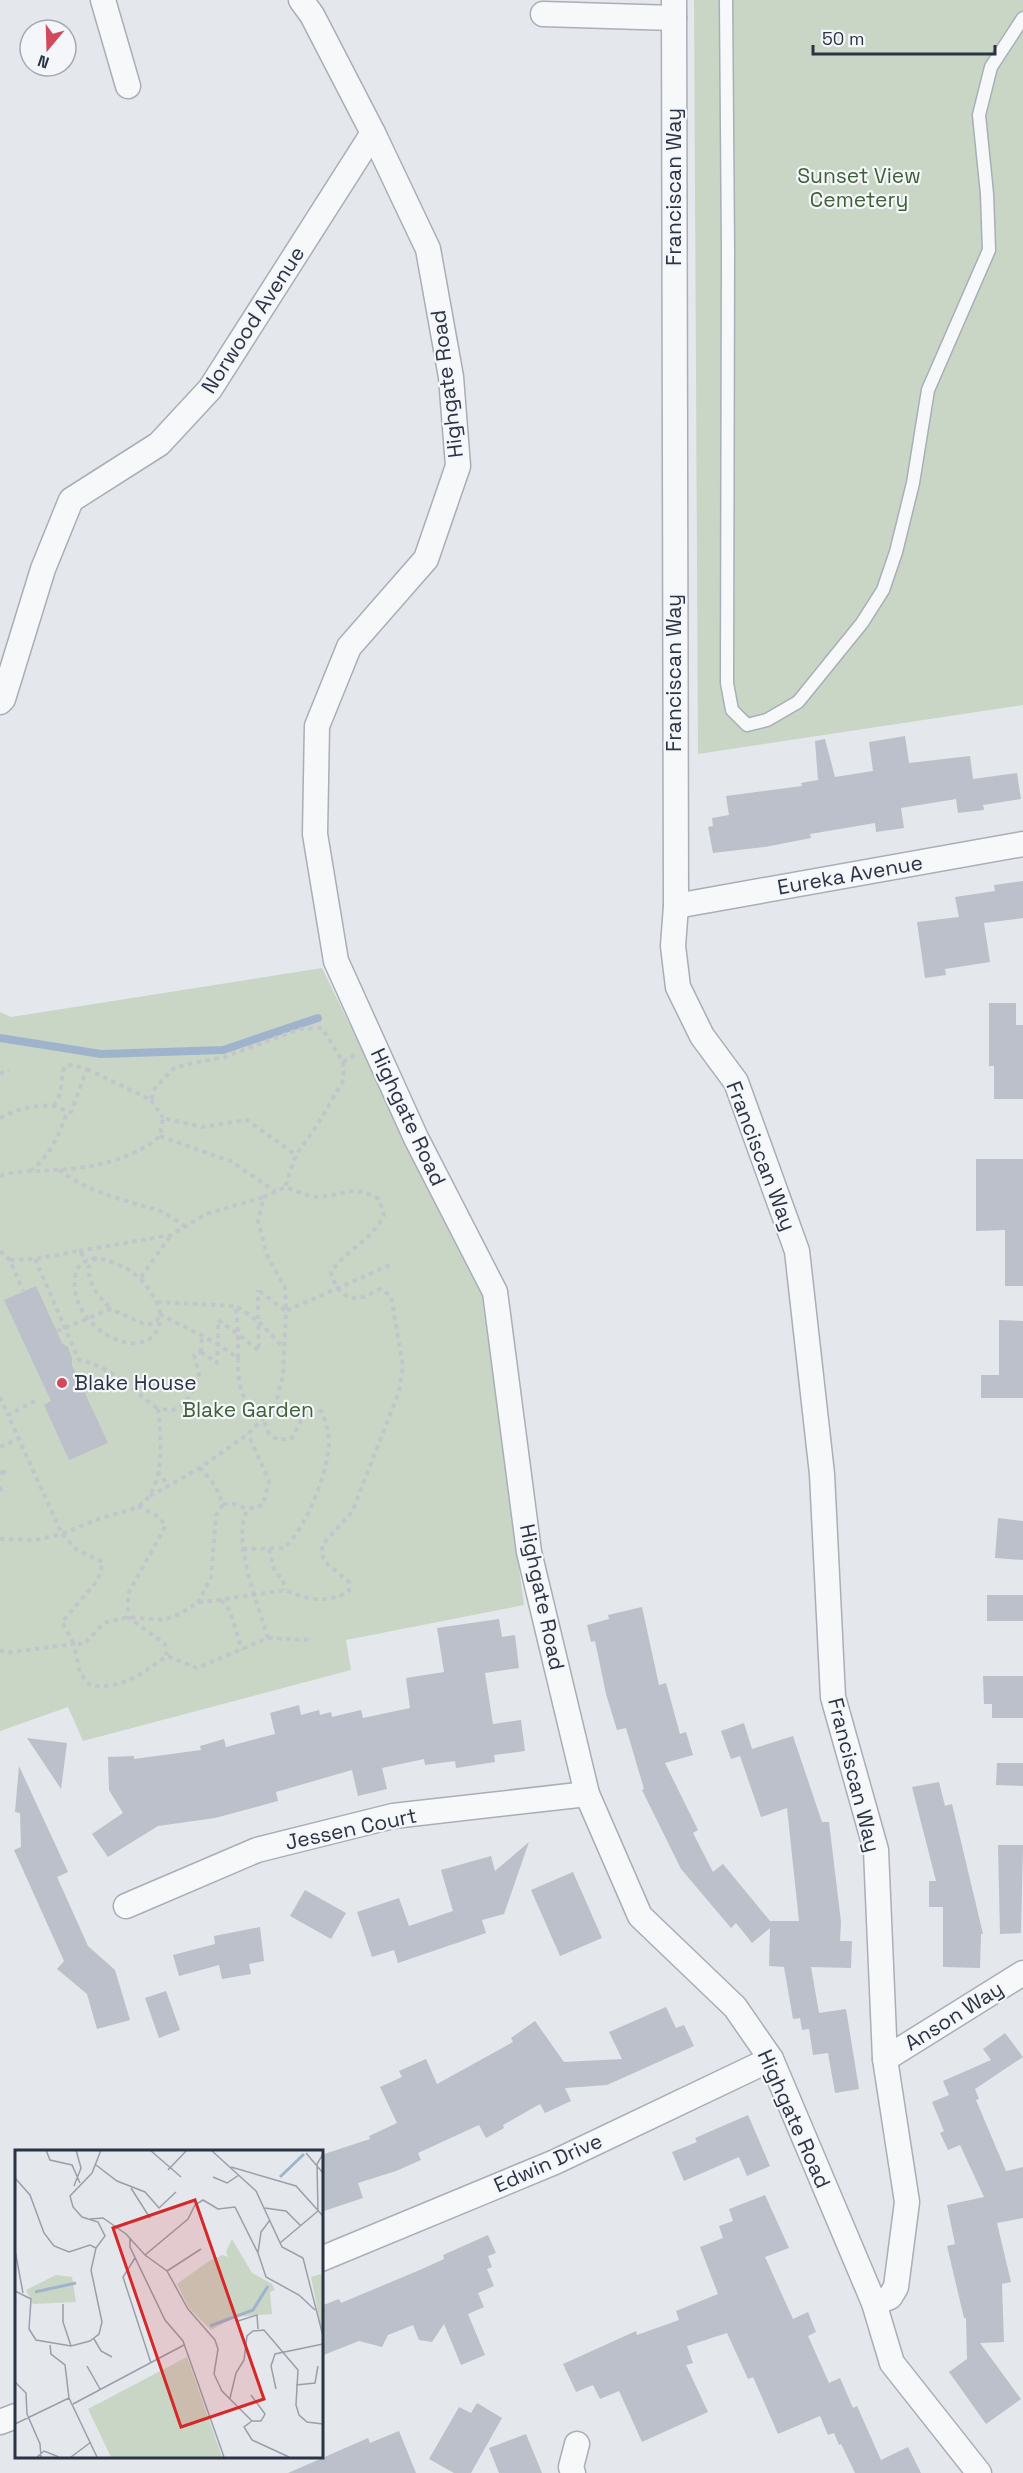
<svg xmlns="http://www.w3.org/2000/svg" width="1023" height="2473" font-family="'Space Grotesk',sans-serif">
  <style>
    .green { fill: #c9d6c5 }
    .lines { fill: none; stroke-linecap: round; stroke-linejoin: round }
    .stream { stroke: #9fb4cc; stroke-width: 8 }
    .building { fill: #bbc0ca }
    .service-casing { stroke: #a9aeb7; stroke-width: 15 }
    .minor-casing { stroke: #a9aeb7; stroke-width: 27 }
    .path { stroke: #c2c5cb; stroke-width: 4; stroke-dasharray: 4.5 4.5; stroke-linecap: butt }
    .service { stroke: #f7f8fa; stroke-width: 12 }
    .minor { stroke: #f7f8fa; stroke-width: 24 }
    .poi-dot { fill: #d1495b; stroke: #f4f6f9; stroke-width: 2 }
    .labels { text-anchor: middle; stroke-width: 4.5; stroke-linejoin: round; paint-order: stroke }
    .park-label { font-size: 21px; fill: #3f6138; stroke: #f4f6f9 }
    .street-label { font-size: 21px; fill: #2b3445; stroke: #f4f6f9 }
    .poi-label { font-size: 21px; fill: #2b3445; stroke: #f4f6f9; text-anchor: start }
    .inset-river { fill: none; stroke: #9fb4cc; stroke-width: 3 }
    .inset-road { fill: none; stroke: #9a9fa9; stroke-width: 1.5 }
    .view { fill: #d62828; fill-opacity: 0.15; stroke: #d62828; stroke-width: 3 }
    .inset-edge { fill: none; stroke: #2b3445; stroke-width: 3 }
  </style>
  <rect width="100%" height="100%" fill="#e4e7ec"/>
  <g class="green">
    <polygon points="694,0 1023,0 1023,705 698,754"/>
    <polygon points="322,968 482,1295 524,1605 346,1640 351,1670 83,1741 68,1707 0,1731 0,1012 11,1017"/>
  </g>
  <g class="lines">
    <polyline class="stream" points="0,1038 101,1054 223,1050 318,1018"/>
  </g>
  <g class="building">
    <polygon points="905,736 909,763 970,756 973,779 1017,773 1021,799 983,805 984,810 958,813 956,799 901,808 904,828 876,832 875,823 810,834 811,838 765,847 713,853 708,827 713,826 712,818 729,815 726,796 802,786 801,783 818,780 815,741 825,739 835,777 873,771 869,742"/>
    <polygon points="1023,881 1023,918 984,923 990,962 945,969 946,975 925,978 917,922 959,917 955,897 995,891 994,885"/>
    <polygon points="989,1003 1016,1003 1016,1025 1023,1025 1023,1099 994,1099 994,1066 989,1066"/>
    <polygon points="976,1159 1023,1159 1023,1286 1005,1286 1005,1230 976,1231"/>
    <polygon points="36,1286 62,1343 68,1347 72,1358 72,1365 108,1443 69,1460 44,1405 51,1401 4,1300"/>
    <polygon points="999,1320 1023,1321 1023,1398 981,1398 981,1375 999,1375"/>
    <polygon points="998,1518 1023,1521 1023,1560 995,1558"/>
    <rect x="987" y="1595" width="36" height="26"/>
    <polygon points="642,1607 659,1685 666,1683 680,1734 686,1732 693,1755 665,1763 698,1830 693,1833 713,1872 723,1864 770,1921 799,1921 787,1808 761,1817 740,1756 731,1759 721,1731 744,1723 752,1749 793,1736 822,1822 829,1822 841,1922 840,1941 852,1941 851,1968 811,1967 819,2013 846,2009 859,2089 835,2093 828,2053 813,2055 809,2029 802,2030 800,2018 793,2019 784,1967 769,1966 770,1928 752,1943 736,1923 731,1928 681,1869 642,1790 644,1789 626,1728 617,1730 606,1694 595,1641 591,1642 587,1625 609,1619 608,1615"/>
    <polygon points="499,1619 502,1637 515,1635 519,1668 485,1673 493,1724 521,1720 525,1751 494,1755 495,1762 456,1768 455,1761 425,1765 424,1759 382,1768 387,1789 358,1796 352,1770 276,1792 278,1801 215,1818 158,1826 108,1857 92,1834 123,1813 109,1790 108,1757 134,1756 134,1759 201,1750 200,1746 224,1739 226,1747 275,1734 270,1713 299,1705 301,1715 319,1710 320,1715 331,1712 332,1717 361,1710 363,1718 410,1708 406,1678 444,1672 437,1628"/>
    <polygon points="983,1676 1023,1676 1023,1718 992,1718 992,1704 984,1704"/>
    <polygon points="27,1738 67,1743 61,1789"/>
    <polygon points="997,1763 1023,1763 1023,1786 996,1785"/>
    <polygon points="19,1766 68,1872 57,1877 88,1946 115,1970 130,2020 97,2029 87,1994 57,1969 64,1961 14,1850 21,1847 20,1813 15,1812"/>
    <polygon points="939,1782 945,1806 952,1804 983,1934 981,1934 980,1968 943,1967 943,1907 929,1907 929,1881 936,1881 912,1787"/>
    <polygon points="529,1842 504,1914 482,1920 486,1933 398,1963 394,1950 372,1957 357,1912 399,1898 409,1926 453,1911 441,1870 491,1856 495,1871"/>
    <polygon points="998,1845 1023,1845 1021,1933 1000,1934"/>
    <polygon points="573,1872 602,1938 560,1956 531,1890"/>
    <polygon points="305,1890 346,1913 331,1939 290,1916"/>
    <polygon points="260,1927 264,1961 249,1964 251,1974 222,1979 219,1965 179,1976 173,1955 215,1944 214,1936"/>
    <polygon points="166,1991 180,2030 159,2038 145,1998"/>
    <polygon points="666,2007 676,2028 684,2025 694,2046 607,2085 565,2088 571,2101 545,2113 540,2104 503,2125 504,2128 486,2138 479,2125 418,2153 421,2160 396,2171 358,2183 363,2198 321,2212 321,2155 370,2139 369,2136 397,2123 380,2087 402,2077 399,2071 426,2059 437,2084 513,2042 511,2038 535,2021 564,2062 622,2059 609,2032"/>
    <polygon points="1005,2033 1023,2057 975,2089 979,2099 976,2100 1006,2171 1023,2167 1023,2218 997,2223 1011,2282 1002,2284 1004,2342 980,2343 1021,2399 986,2424 949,2372 967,2359 966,2318 964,2318 947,2246 955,2244 947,2205 984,2197 960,2145 948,2150 940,2133 944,2131 932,2102 949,2095 943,2081 991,2060 983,2049"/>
    <polygon points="748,2115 770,2166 747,2176 739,2157 684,2181 672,2152 697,2142 695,2138"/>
    <polygon points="765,2195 789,2248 765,2257 793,2319 808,2312 816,2332 808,2336 829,2383 840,2378 853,2408 857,2406 881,2460 908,2447 921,2473 855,2473 841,2444 839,2445 834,2433 828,2435 820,2416 778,2434 753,2377 748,2379 727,2333 687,2346 693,2363 686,2365 708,2412 642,2442 619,2391 600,2399 593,2385 576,2392 563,2364 636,2331 637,2335 679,2320 676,2311 718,2294 700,2247 723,2238 719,2226 733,2221 729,2209"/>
    <polygon points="488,2235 496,2253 488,2256 492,2267 487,2269 494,2286 478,2293 484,2307 468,2314 485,2355 461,2365 444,2324 432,2342 419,2340 413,2325 388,2335 382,2347 359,2341 321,2356 321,2306 339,2299 341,2303 422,2269 444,2259 443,2255"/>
    <polygon points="477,2403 502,2418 471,2473 454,2473 429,2459 459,2407 471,2413"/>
    <polygon points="399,2431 416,2473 288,2473 368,2438 370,2443"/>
    <polygon points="526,2434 542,2473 499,2473 489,2448"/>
  </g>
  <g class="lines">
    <g class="service-casing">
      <polyline id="service" points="726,0 728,249 727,683 732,710 747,725 767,720 798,702 862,623 883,590 896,552 913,483 928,390 989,250 987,194 979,115 991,67 1023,18"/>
    </g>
    <g class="minor-casing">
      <g id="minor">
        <polyline points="103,0 128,86"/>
        <polyline points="301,0 312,15 373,133 428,249 451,377 458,466 426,559 349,647 317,726 315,834 336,961 416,1138 495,1292 529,1552 587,1794 640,1916 735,2007 771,2059 874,2303 892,2363 979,2473"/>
        <polyline points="674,0 676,906 673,946 678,987 702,1036 736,1082 797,1251 822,1474 833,1697 876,1850 885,2059 907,2202 896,2287 890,2297 874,2303"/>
        <polyline points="543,14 674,18"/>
        <polyline points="0,702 3,699 43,569 71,500 159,444 210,389 373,133"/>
        <polyline points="676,906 1023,844"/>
        <polyline points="126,1906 257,1850 393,1816 587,1794"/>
        <polyline points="885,2059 1023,1973"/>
        <polyline points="321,2259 555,2162 771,2059"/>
        <polyline points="0,2422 16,2416"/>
        <polyline points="573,2473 571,2467 577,2444"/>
      </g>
    </g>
    <g class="path">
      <polyline points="343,1062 355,1055"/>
      <polyline points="87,1069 151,1100 155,1088 175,1067 224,1057 300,1029 322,1028 343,1062 344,1079 316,1127 296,1155 285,1187"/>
      <polyline points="0,1074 9,1070"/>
      <polyline points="151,1100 163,1118"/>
      <path d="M0 1118C16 1110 34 1104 52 1106 58 1106 64 1111 71 1112L87 1069 73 1065 65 1066C59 1081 64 1092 54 1105"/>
      <polyline points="160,1136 232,1162 275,1191"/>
      <path d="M59 1170C88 1192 123 1200 157 1210 167 1213 176 1221 185 1226"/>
      <path d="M30 1171C49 1158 60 1133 67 1112"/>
      <path d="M0 1176C18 1170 37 1172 55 1170 91 1168 133 1160 160 1136L163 1118 202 1127 247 1120 296 1155"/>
      <polyline points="0,1251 10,1260 23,1291"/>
      <polyline points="79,1251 171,1235 206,1214 264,1197"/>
      <path d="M96 1258C84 1260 76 1265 75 1278 68 1332 157 1373 161 1315L218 1344V1320L238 1334 236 1306 258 1321V1290"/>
      <path d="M35 1259 79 1360C109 1365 134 1391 158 1409"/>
      <polyline points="10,1260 35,1259 79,1251 87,1260"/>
      <polyline points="141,1277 171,1235"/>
      <polyline points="157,1302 236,1306"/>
      <polyline points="259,1322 284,1348"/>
      <path d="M57 1331 111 1309 146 1325 154 1323 161 1315C151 1282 130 1264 96 1258L88 1268C90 1287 98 1296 111 1309"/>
      <polyline points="201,1352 217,1363 218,1344 238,1358 238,1334 259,1351 258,1321"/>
      <polyline points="201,1352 202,1337"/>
      <path d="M238 1358C238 1374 238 1390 248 1403 260 1419 262 1413 269 1434L278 1440 292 1438 306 1411 313 1409 322 1412C326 1423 329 1433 329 1445 326 1476 307 1527 284 1548L244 1549"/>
      <polyline points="0,1397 8,1415"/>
      <path d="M35 1401 8 1415 62 1534C75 1529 87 1523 101 1518 113 1514 129 1512 140 1505 166 1487 161 1437 158 1409L173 1410 186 1402 195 1387 199 1374 194 1355 201 1352"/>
      <polyline points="0,1447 17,1439"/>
      <polyline points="0,1471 2,1473 0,1480"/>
      <polyline points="158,1471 168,1486"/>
      <polyline points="2,1473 10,1469"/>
      <polyline points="0,1487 2,1492"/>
      <polyline points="150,1496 200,1468 248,1434 275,1406 283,1376 286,1311 390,1265"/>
      <polyline points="223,1504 234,1504 248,1509"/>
      <polyline points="138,1506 157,1516 166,1525 128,1594 128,1617 165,1644 167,1656"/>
      <path d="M0 1539 36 1540 62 1534 77 1550 103 1562 98 1580 62 1622 74 1644H84L104 1623 128 1617 163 1620 180 1614 197 1603 286 1590C307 1601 329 1603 349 1591V1582L323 1560 322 1545 352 1512 399 1392 403 1366 391 1296 380 1289 364 1297 349 1298 336 1287 331 1272C346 1250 372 1240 384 1215L379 1199C351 1184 346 1195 318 1197 308 1197 295 1190 285 1187L264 1197 258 1221 267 1255 285 1288 286 1311 258 1290"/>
      <polyline points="269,1549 275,1573 282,1578 286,1590"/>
      <polyline points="221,1600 230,1611 242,1650"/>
      <polyline points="198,1603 211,1577 216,1516 223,1504 215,1485 200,1468"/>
      <polyline points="268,1638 312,1640"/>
      <path d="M0 1650 5 1653 74 1644 80 1673 91 1686C125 1688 141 1674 167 1656L197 1668 268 1638C259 1607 230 1538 248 1509L263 1505 269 1481 248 1434"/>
    </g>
    <use href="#service" class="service"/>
    <use href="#minor" class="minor"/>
  </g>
  <circle class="poi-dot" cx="62" cy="1383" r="6"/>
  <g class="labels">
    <g class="park-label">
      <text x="859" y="183">Sunset View<tspan x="859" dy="24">Cemetery</tspan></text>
      <text x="248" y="1417">Blake Garden</text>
    </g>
    <g class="street-label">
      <text transform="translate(674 187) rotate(-90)" y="7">Franciscan Way</text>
      <text transform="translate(253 320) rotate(-57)" y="7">Norwood Avenue</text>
      <text transform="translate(447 384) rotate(-97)" y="7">Highgate Road</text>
      <text transform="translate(674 673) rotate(-90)" y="7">Franciscan Way</text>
      <text transform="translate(850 875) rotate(-10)" y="7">Eureka Avenue</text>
      <text transform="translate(408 1117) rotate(65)" y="7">Highgate Road</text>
      <text transform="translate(761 1156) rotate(69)" y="7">Franciscan Way</text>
      <text transform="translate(542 1597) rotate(78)" y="7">Highgate Road</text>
      <text transform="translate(854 1775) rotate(76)" y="7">Franciscan Way</text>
      <text transform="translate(351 1829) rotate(-12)" y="7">Jessen Court</text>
      <text transform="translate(954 2016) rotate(-32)" y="7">Anson Way</text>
      <text transform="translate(794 2119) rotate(66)" y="7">Highgate Road</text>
      <text transform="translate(548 2163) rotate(-24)" y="7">Edwin Drive</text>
    </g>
    <g class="poi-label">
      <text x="74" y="1390">Blake House</text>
    </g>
  </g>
  <g transform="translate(15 2150)">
    <rect width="308" height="308" fill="#e4e7ec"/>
    <path d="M217 89 237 123 257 134 260 140 255 142 257 164 220 167 196 180 174 158 162 134 194 111 207 105 213 107 211 102ZM305 124 307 127V182L296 127ZM41 125 57 127 61 152 18 154 11 140ZM172 207 207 307H96L73 259Z" fill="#c9d6c5"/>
    <path class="inset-river" d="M265 27 289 4M20 142 61 133M195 176 238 160 253 136"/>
    <path class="inset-road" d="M31 0 35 10 57 15 65 33M135 0 166 27M196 0 241 41 267 97 288 108 308 186M291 3 308 23M81 15 102 31 130 42 144 58 161 42M216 17 281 36 308 66M153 20 172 0M198 27 212 33 224 25M0 28 15 45 29 83 39 96 54 102 75 95 81 98M59 36 66 18 61 0M116 38 135 68M250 58 271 61 286 76M75 69 88 68 111 84 130 105 152 121 173 159 200 190 203 199 199 224 207 241 237 271M255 70 246 82 243 103 251 127 284 145 300 160M115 88V97L150 170 168 191 209 307M265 93 303 61 302 14 308 4M0 100 8 143M130 105 173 69 180 55 188 50 203 59 220 57 243 103M120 108 108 127 136 213M152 121 186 99M0 141 16 149 14 179 21 190 56 196 75 191 84 184 87 172 76 120 81 98 90 86 83 72 67 67 58 57 55 46 77 23 86 0M48 154V172L56 196M223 171 242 165 243 179M79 189 86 201 97 207M35 195 36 204 50 215 54 248 82 307M72 216 85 239M0 232 11 243 12 264 25 294 26 307M281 235 300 233 303 216M261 239 256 216 260 204 308 194M236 245 250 264 246 271H237M215 248 221 223 229 210 232 186 238 181 249 180 283 220 281 255 284 265 292 272 308 274M58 254 169 195M237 271 229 277 237 290 274 307M0 274 54 248M22 307 29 301 44 307M56 307 76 292"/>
    <path class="view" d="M180 50 249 249 166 277 98 78Z"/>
    <rect width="308" height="308" class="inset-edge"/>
  </g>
  <g transform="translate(48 48) rotate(199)"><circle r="28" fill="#f4f6f9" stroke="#a4a8b1" stroke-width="1.5"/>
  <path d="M0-4.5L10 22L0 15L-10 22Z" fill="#d1495b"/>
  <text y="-9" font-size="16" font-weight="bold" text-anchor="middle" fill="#2b3445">N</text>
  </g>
  <path d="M813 45v9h182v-9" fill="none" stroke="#2b3445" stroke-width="3"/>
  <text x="822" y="45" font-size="18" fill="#2b3445" stroke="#f4f6f9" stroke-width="4.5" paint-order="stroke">50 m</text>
</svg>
